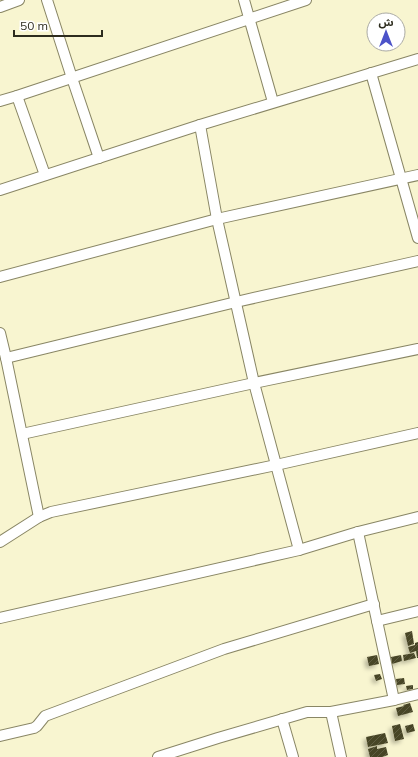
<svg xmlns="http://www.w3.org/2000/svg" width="418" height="757" font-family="Mulish,'Noto Sans Arabic',sans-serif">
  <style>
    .building { fill: url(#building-hatch); filter: url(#shadow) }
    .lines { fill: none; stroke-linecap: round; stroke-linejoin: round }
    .street-casing { stroke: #898665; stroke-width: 12 }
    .street { stroke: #fff; stroke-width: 10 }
  </style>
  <defs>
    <pattern id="building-hatch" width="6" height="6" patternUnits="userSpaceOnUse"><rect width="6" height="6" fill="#474425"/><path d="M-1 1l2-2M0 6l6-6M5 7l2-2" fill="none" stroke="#5f5d43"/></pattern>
    <filter id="shadow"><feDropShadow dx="-3" dy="3" stdDeviation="2" flood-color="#0004"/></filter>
  </defs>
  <rect width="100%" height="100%" fill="#f8f5d0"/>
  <g class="building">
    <polygon points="412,631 414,644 408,646 405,633"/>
    <polygon points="418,642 418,658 417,658 416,651 410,653 408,647 415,645 415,643"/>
    <polygon points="414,653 416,658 404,661 403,655"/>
    <polygon points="377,655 379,664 369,666 367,657"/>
    <polygon points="401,655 402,661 392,664 391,657"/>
    <polygon points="380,674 382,679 376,681 374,675"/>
    <polygon points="404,678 405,684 397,685 396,679"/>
    <polygon points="413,685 413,689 407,690 406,686"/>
    <polygon points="410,703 413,712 398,716 396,708 404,706 403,705"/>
    <polygon points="400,724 404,739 395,741 392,726"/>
    <polygon points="413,724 415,731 407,733 405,726"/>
    <polygon points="385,733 388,743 368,747 366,737"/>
    <polygon points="377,746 377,749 386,747 388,755 382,757 370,757 368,749"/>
  </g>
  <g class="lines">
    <g class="street-casing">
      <g id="street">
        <polyline points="47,0 72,78 99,158"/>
        <polyline points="244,0 273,102"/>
        <polyline points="0,7 19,0"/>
        <polyline points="371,73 418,238"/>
        <polyline points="17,96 45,175"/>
        <polyline points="0,101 17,96 306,0"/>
        <polyline points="200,125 217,219 254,383 299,550"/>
        <polyline points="0,190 200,125 418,59"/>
        <polyline points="0,277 217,219 418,175"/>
        <polyline points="0,333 6,358 39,517"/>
        <polyline points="6,358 236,302 418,261"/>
        <polyline points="22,434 254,383 418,349"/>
        <polyline points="358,532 394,700"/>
        <polyline points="0,542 39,517 51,512 276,465 418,433"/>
        <polyline points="0,618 299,550 358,532 418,517"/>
        <polyline points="377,621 418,611"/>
        <polyline points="331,712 341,757"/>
        <polyline points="282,719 293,757"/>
        <polyline points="0,736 34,728 37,726 45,716 224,649 374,604"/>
        <polyline points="158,757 218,738 307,712 331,712 394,700 418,694"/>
      </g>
    </g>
    <use href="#street" class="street"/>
  </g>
  <g transform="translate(386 32)"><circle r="19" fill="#ffffff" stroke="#ababa5"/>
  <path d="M0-3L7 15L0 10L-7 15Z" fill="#4c53c9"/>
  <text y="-6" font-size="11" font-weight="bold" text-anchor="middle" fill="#2d2c1e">ش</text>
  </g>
  <path d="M14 30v6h88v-6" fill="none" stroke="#2d2c1e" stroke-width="2"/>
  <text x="20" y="30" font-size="12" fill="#2d2c1e" stroke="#ffffff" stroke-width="3" paint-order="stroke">50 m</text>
</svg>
